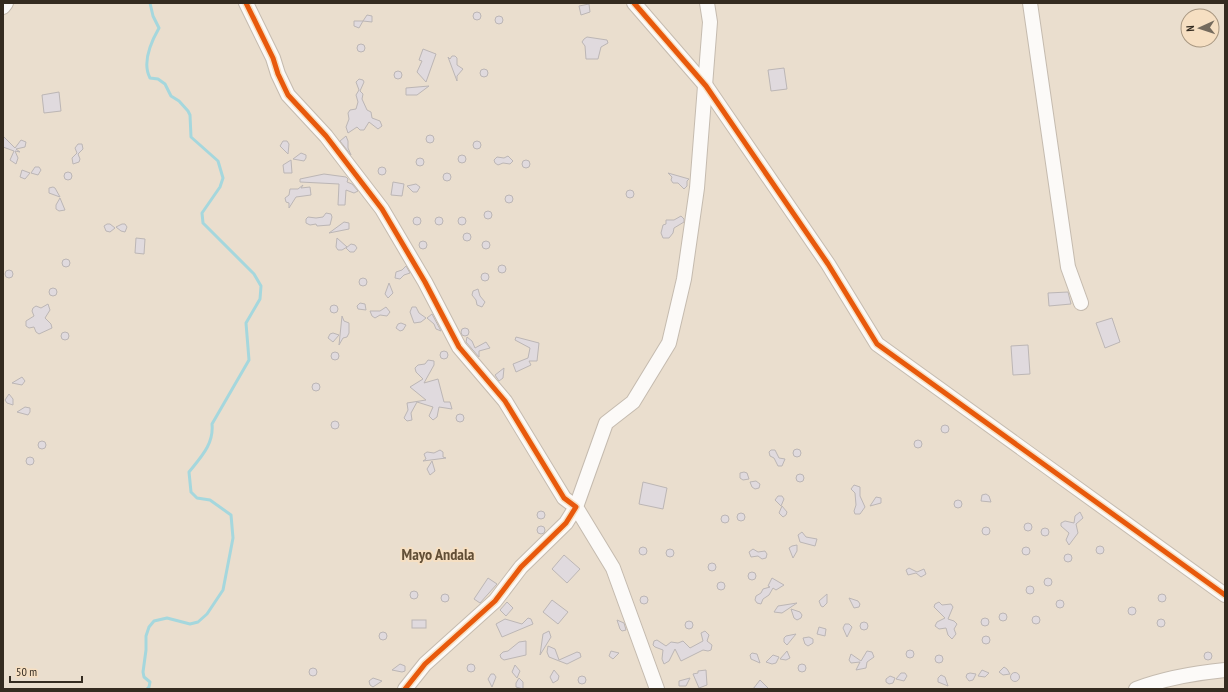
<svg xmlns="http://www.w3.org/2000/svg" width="1228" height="692" font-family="'PT Sans Narrow',sans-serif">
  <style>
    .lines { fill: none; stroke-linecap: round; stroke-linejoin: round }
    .stream { stroke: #a5d7dd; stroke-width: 3 }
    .building { fill: #e0dade; stroke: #bcb6b5 }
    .minor-casing { stroke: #c5bbaf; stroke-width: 16 }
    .minor { stroke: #fcfaf8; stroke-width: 14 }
    .cycleway-casing { stroke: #f6dfc2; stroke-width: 8 }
    .cycleway { stroke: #e8590c; stroke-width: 5 }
    .labels { text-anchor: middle; stroke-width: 4; stroke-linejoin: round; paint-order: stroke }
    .quarter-label { font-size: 16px; font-weight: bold; fill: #624e35; stroke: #f6dfc2 }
  </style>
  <rect width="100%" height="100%" fill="#eadece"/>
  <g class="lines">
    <path class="stream" d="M147 689 149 687 150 682 144 677 143 672 146 650V636L149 627 154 621 167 618 190 624 198 622 207 614 223 590 233 538 231 515 210 500 197 498 191 492 189 472C201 457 214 444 212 424L249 360 246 323 260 299 261 286 254 274 203 223 202 213 220 187 223 178 218 161 191 137 190 115 188 111 179 101 171 96 165 84 158 79 150 78C142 63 151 42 159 28L153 16 150 3"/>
  </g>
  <g class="building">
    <polygon points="589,4 590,12 581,15 579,6"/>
    <circle cx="477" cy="16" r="4"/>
    <polygon points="367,15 372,16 372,22 363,21 359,28 354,26 354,21 363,21"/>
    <circle cx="499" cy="20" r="4"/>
    <polygon points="587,37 607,40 608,43 601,47 598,59 586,59 585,46 582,42 584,39"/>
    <circle cx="361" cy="48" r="4"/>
    <polygon points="423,49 436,54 426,82 417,72 422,61 419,60"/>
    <polygon points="452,56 455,56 457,58 457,65 463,69 457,76 457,81 448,57 450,59"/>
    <polygon points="784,68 787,89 771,91 768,70"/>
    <circle cx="484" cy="73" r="4"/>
    <circle cx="398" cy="75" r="4"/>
    <polygon points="359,79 363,80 364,82 360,91 363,94 362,99 367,110 371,112 372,118 380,121 382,126 378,129 369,122 364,130 360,130 357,127 348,133 346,127 349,119 348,113 350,110 356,109 358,102 356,95 359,90 356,82"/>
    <polygon points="429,86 417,95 406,95 406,88"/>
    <polygon points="59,92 61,111 44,113 42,95"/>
    <circle cx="430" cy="139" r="4"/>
    <polygon points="3,136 15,148 21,140 26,142 25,147 16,149 20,152 15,151 18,158 16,164 10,160 14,151 3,147"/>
    <polygon points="346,136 348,141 348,148 351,155 340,141"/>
    <circle cx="477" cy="145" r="4"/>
    <polygon points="283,141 287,141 289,144 288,154 280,146"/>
    <polygon points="78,144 82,144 83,149 78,154 80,159 79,162 73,164 72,158 77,153 75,148"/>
    <polygon points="301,153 306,155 306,158 304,161 293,159"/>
    <circle cx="462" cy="159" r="4"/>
    <polygon points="508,156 513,161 510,164 503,163 498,165 495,163 494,160 497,157 504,158"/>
    <circle cx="420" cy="162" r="4"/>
    <circle cx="526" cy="164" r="4"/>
    <polygon points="291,160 292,173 284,173 283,165"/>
    <circle cx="382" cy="171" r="4"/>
    <polygon points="35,167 39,167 41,170 38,175 31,173"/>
    <polygon points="22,170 30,173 25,179 20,177"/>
    <circle cx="68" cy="176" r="4"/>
    <circle cx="447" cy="177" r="4"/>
    <polygon points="668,173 689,179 687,181 687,186 684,189 678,183 673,183 671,180 672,177"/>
    <polygon points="324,174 346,177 348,179 347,182 352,184 358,191 354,193 346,190 345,205 338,205 339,184 300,182 300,179"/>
    <polygon points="393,182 404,184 402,196 391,195"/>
    <polygon points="416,184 420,187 417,192 413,192 407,186"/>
    <polygon points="303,185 301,188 310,187 311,195 296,197 289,208 289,203 286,202 285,198 289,195 290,189 298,189"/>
    <polygon points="53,187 55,188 60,197 49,193 49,188"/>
    <circle cx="630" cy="194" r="4"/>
    <circle cx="509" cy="199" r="4"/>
    <polygon points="60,198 65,210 59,211 56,209 56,205"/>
    <circle cx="488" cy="215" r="4"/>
    <polygon points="326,213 331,214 332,217 330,225 317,226 316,224 310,225 306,223 306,219 308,217 316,218 323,217"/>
    <polygon points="681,216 684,219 684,222 674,228 673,233 669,238 663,238 661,233 663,225 666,224 666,220 674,220"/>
    <circle cx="462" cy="221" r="4"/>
    <circle cx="439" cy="221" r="4"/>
    <circle cx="417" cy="221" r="4"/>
    <polygon points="344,222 349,223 349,229 329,233"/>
    <polygon points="107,224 110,224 115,228 110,232 106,231 104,226"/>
    <polygon points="122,224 125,224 127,227 125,232 121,231 116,227"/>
    <circle cx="467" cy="237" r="4"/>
    <polygon points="136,238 145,239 144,254 135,253"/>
    <polygon points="337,238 347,247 342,250 338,250 336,247"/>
    <circle cx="486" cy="245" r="4"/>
    <circle cx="423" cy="245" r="4"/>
    <polygon points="351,244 355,245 357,248 354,252 350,252 346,248"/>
    <circle cx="66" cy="263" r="4"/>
    <circle cx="502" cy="269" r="4"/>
    <polygon points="406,266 410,273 404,275 400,279 395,278 396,272 402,270"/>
    <circle cx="9" cy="274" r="4"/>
    <circle cx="485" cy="277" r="4"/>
    <circle cx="363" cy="282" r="4"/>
    <polygon points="389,283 393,293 388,298 385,294"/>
    <circle cx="53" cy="292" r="4"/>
    <polygon points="478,289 480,296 485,302 482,307 477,305 476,300 472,295 473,291"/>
    <polygon points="1068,292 1071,304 1049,306 1048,293"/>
    <polygon points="360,303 365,304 366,310 358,309 357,306"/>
    <polygon points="48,304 50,310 45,318 51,324 52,328 39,334 36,332 34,327 29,328 26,326 26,321 34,316 32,311 33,308 36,306 41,308"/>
    <circle cx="334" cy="309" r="4"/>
    <polygon points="386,307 390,312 387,316 380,315 375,318 372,316 370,311 380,311"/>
    <polygon points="412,307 416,307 419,313 426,318 421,322 414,323 410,312"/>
    <polygon points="432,314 441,331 436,329 434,324 427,318"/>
    <polygon points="342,316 344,321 349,323 349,333 347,337 343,338 339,345"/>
    <polygon points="1112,318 1120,342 1105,348 1096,323"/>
    <polygon points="401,323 406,325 403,330 400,331 396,328 398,324"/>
    <circle cx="465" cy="332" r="4"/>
    <circle cx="65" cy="336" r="4"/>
    <polygon points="333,333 339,335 333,342 328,338 330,334"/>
    <polygon points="467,337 472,341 475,348 486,342 490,348 479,351 479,357 466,342"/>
    <polygon points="516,337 539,343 537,361 529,361 531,365 516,372 513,364 528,358 530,348 515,340"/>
    <polygon points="1028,345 1030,374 1013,375 1011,346"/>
    <circle cx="444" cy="355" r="4"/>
    <circle cx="335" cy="356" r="4"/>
    <polygon points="428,360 434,361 434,365 424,383 438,379 444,402 450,402 452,409 439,407 437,417 433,420 429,416 433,407 417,402 411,413 412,420 407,421 404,418 408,410 407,403 426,400 410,387 423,379 416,372 415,368 418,365 425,364"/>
    <polygon points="504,368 503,378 499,381 495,375"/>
    <polygon points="22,377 25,381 22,385 12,383"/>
    <circle cx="316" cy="387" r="4"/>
    <polygon points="9,394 13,399 13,405 7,403 5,400"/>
    <polygon points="25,407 30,408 30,412 28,415 17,412"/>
    <circle cx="460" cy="418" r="4"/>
    <circle cx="335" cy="425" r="4"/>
    <circle cx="945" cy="429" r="4"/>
    <circle cx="918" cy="444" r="4"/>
    <circle cx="42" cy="445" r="4"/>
    <circle cx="797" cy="453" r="4"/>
    <polygon points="440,450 443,452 443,457 446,458 423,461 426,459 424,454 427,452 434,453"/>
    <polygon points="771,450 775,450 779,458 785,459 782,466 778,466 774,458 770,456 769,452"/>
    <circle cx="30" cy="461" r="4"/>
    <polygon points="432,461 435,471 430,475 427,469"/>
    <polygon points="744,472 747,473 749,479 743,480 740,478 740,473"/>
    <circle cx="800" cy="478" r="4"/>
    <polygon points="756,481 760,484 759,488 755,489 752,487 750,482"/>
    <polygon points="643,482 667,488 663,509 639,504"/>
    <polygon points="854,485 860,487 860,496 865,507 860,514 855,514 854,511 856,505 855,493 851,489"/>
    <polygon points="986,494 989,496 991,502 981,501 982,495"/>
    <polygon points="778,496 782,496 784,499 781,506 775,500"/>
    <polygon points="876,497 881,498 881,503 870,506"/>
    <circle cx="958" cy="504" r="4"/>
    <polygon points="782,506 787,512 786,515 783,517 779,513"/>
    <circle cx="541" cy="515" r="4"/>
    <polygon points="1080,512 1083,518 1076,524 1078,533 1069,545 1066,540 1069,533 1061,526 1061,523 1065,521 1074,523 1075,516"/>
    <circle cx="741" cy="517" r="4"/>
    <circle cx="725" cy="519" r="4"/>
    <circle cx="1028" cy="527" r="4"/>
    <circle cx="541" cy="530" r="4"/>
    <circle cx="986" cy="531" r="4"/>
    <circle cx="1045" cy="532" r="4"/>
    <polygon points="802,532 806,537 817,539 815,546 800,542 798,535"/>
    <polygon points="797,545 797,551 793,558 789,548 792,546"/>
    <circle cx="1100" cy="550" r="4"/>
    <circle cx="643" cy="551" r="4"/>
    <circle cx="1026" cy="551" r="4"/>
    <circle cx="670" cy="553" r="4"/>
    <polygon points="753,549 758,552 765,551 767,554 766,558 762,559 758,556 751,557 749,552"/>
    <circle cx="1068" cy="558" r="4"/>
    <polygon points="564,555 580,569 567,583 552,569"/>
    <circle cx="712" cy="567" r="4"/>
    <polygon points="909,568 917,572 924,569 926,574 921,577 916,573 908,575 906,570"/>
    <circle cx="752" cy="576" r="4"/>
    <circle cx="1048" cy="582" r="4"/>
    <polygon points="488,578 497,584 480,603 474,599"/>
    <polygon points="772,578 784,585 776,590 773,588 769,595 763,599 761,604 757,603 755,600 756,596 761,593 763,589 770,587 768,586"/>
    <circle cx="721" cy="586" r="4"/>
    <circle cx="1030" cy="590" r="4"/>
    <circle cx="414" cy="595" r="4"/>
    <circle cx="445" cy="598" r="4"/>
    <circle cx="1162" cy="598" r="4"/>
    <polygon points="827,594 827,603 823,607 821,606 819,601"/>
    <circle cx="644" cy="600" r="4"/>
    <polygon points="849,598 858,601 860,604 859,607 854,608"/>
    <circle cx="1060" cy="604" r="4"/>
    <polygon points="552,600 568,612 558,624 543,612"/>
    <polygon points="507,602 513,608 506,616 500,610"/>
    <polygon points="939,602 942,605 951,604 953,607 948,619 954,621 957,624 954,629 956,634 952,639 948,635 946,628 939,629 935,626 937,622 945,618 934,607 935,604"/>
    <polygon points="797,603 782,613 774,612 778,606"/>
    <circle cx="1132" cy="611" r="4"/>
    <polygon points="791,609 800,612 802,615 801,618 797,620 794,618"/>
    <circle cx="1003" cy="617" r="4"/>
    <circle cx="1036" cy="620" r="4"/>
    <circle cx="985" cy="622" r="4"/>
    <circle cx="1161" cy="623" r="4"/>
    <polygon points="505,619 522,624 528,618 531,619 533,624 502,637 496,624"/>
    <rect x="412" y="620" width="14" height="8"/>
    <polygon points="617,620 624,623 626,630 622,631 620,629"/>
    <circle cx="689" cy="625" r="4"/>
    <circle cx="864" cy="626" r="4"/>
    <polygon points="845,624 849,624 852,627 847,637 843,628"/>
    <polygon points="819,627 826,629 825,636 817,634"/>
    <polygon points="549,631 551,637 540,655 543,634"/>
    <polygon points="705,631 709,635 707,641 712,645 711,650 708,651 703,650 681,661 675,649 669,661 664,664 662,659 663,650 655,647 653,645 654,641 657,640 666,646 671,642 678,643 683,641 690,648 703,641 701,633"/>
    <circle cx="383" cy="636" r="4"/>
    <polygon points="796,634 787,645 784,642 784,638 786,636"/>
    <circle cx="986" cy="640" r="4"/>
    <polygon points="809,637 813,639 813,643 808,646 805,644 803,638"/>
    <polygon points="526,641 526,655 504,660 501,658 500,655 503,652 508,651 519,642"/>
    <polygon points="548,646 555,649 559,660 577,652 580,653 581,657 567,664 549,657 547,652"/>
    <circle cx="910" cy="654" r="4"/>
    <polygon points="611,651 619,653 613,659 609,656"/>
    <polygon points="787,651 790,658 786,660 780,659"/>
    <polygon points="867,651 872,652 874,657 867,662 866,668 856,670 860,662 851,663 849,660 851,654 861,661"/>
    <circle cx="1208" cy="656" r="4"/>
    <polygon points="752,653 757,654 760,663 751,659 750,655"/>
    <circle cx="939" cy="659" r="4"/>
    <polygon points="773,655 779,657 776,663 772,664 766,662"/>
    <circle cx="802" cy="668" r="4"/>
    <circle cx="471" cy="668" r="4"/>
    <polygon points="400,664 405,666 405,671 402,672 392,670"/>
    <polygon points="515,665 520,671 517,678 512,672"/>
    <polygon points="1004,667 1007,669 1010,674 1003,675 999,672"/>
    <circle cx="313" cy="672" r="4"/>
    <polygon points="554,670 559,676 558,680 553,683 550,677"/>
    <polygon points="706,670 707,685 699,688 693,674 698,673 698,671"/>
    <polygon points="982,670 989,673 985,677 978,676"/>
    <circle cx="1015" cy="677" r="4.5"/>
    <polygon points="901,673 905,673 907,676 904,681 896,679"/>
    <polygon points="970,673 976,674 973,680 969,681 966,677 967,674"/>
    <polygon points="491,674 494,674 496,677 492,687 488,679"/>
    <polygon points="941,675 945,677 948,686 938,682 938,678"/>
    <circle cx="582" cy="680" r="4"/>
    <polygon points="890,676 895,678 893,683 889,684 886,682 886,679"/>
    <polygon points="373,678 382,681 373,687 370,685 369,681"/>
    <polygon points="519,678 523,682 523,689 516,687 516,683"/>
    <polygon points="690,678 686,686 679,686 679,681"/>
    <polygon points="760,680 769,689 753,689"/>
  </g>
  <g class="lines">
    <g class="minor-casing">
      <g id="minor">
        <polyline points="246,3 273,58 278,74 288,95 326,136 382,209 425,282 459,347 505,401 564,498 576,507 566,523 521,567 495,601 425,664 405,689"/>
        <polyline points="634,3 706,86 828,264 877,344 1225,595"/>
        <polyline points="1030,3 1068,267 1081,303"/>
        <polyline points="3,7 6,3"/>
        <polyline points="657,689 613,568 576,507 606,423 633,402 669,343 684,279 697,188 710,22 707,3"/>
        <path d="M1136 689C1165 678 1195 673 1225 670"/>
      </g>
    </g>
    <use href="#minor" class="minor"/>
    <g class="cycleway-casing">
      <g id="cycleway">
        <polyline points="246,3 273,58 278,74 288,95 326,136 382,209 425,282 459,347 505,401 564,498 576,507 566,523 521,567 495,601 425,664 405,689"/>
        <polyline points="634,3 706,86 828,264 877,344 1225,595"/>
      </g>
    </g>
    <use href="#cycleway" class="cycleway"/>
  </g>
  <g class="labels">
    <g class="quarter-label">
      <text x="438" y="560">Mayo Andala</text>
    </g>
  </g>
  <rect width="1228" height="692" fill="none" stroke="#342b20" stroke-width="8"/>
  <g transform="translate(1200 28) rotate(267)"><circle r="19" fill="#f6dfc2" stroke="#a89781"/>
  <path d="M0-3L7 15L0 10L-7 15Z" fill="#746a5d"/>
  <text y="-6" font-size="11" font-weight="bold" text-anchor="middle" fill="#342b20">N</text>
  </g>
  <path d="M10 676v6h72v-6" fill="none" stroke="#342b20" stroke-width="2"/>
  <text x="16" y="676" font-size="12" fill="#342b20" stroke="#f6dfc2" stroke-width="3" paint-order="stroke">50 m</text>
</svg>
